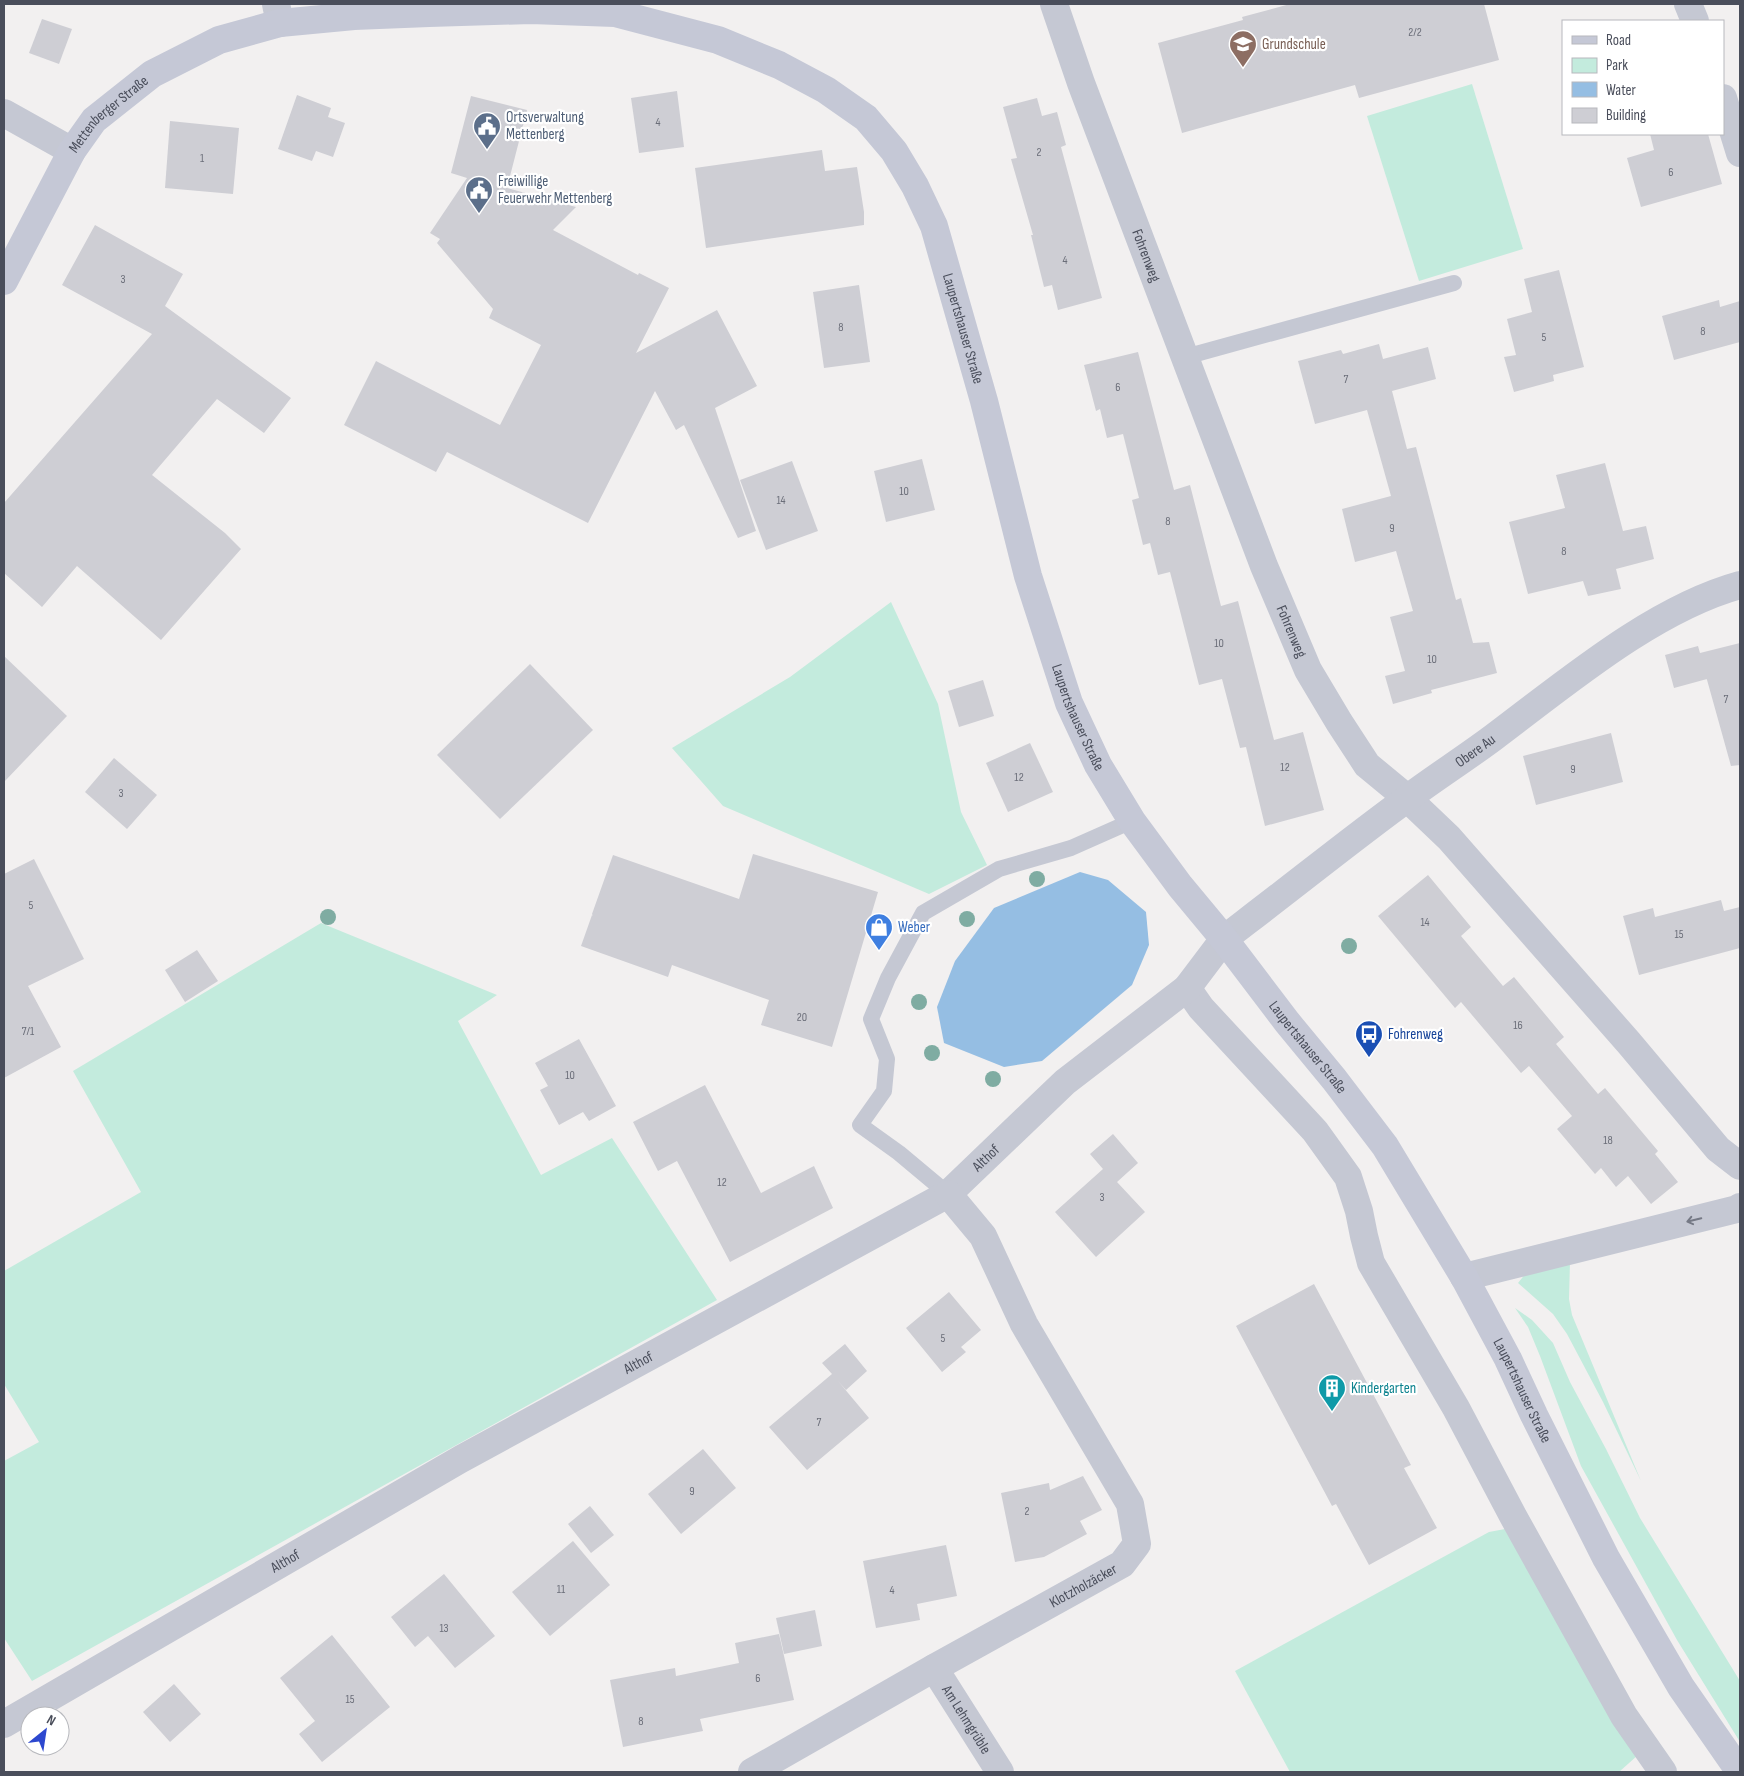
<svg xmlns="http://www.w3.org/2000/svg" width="1744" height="1776" font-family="'Sofia Sans Condensed',sans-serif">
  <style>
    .green { fill: #c3ebdd }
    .water { fill: #95bee3 }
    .building { fill: #ceced4 }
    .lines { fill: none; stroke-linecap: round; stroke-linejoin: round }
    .lane { stroke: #c5c8d3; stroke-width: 16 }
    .street { stroke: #c5c8d3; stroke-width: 28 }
    .secondary { stroke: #c5c8d6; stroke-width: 28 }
    .tree { fill: #7faca2 }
    .oneway { stroke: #757985 }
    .labels { text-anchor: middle; stroke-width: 4.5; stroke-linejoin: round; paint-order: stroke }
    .number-label { font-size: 12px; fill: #6b6e79 }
    .education-label { font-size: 15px; fill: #785e54; stroke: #fff; text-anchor: start }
    .street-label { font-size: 15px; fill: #4a4e5b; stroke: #fff }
    .service-label { font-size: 15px; fill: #4e5e75; stroke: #fff; text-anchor: start }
    .shop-label { font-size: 15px; fill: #366cbe; stroke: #fff; text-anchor: start }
    .transit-label { font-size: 15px; fill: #164399; stroke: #fff; text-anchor: start }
    .culture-label { font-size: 15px; fill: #0d838f; stroke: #fff; text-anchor: start }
  </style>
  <rect width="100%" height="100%" fill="#f2f0f0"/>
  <g class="green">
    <polygon points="1472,84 1523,249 1419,281 1367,116"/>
    <polygon points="891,602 938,704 961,812 987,865 929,894 723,806 672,748 790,677"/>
    <polygon points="321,923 497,995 458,1021 541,1175 612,1138 717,1300 32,1681 4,1638 4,1461 39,1442 4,1384 4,1271 141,1192 73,1071"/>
    <polygon points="1570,1262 1569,1299 1572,1315 1641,1481 1603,1402 1567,1334 1553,1314 1518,1283 1526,1273"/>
    <polygon points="1515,1308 1532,1320 1553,1343 1570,1382 1606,1449 1640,1518 1740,1681 1740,1742 1677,1640 1581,1466 1540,1356 1528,1327"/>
    <polygon points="1505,1529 1638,1755 1619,1772 1290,1772 1235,1671 1489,1532"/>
  </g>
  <polygon class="water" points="1080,872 1108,880 1146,912 1149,945 1132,985 1042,1061 1004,1067 944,1043 937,1007 955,961 994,908"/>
  <g class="building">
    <polygon points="1290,4 1484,4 1499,60 1359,98 1355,85 1182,133 1158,43 1243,20 1242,17"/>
    <polygon points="42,19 72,29 59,64 29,53"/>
    <polygon points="677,91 684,147 639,153 631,98"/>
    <polygon points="297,95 331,108 328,117 345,123 333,157 316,151 312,161 278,149"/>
    <polygon points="471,96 527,110 507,188 576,207 553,230 638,275 639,273 669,288 636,353 717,310 757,386 715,408 756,531 738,538 684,425 676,430 655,391 588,523 447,452 436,472 344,425 376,361 500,425 541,345 489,318 493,309 437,243 440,239 430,233 467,178 451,173"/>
    <polygon points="1037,98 1042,116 1057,112 1066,145 1061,147 1102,298 1058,310 1052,285 1044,287 1031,235 1033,235 1011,159 1017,158 1003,107"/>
    <polygon points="170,121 239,128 233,194 165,188"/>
    <polygon points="1650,134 1708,134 1722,184 1641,207 1627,158 1654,150"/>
    <polygon points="822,150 825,171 857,167 864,212 864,225 706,248 695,168"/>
    <polygon points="95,225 183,274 165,306 291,398 264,433 217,399 152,475 225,533 241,549 161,640 77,566 42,607 4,573 4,503 152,334 62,285"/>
    <polygon points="1559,270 1584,367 1553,375 1554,381 1514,392 1504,357 1516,355 1507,319 1532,312 1524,279"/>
    <polygon points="859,285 870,362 824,368 813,292"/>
    <polygon points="1719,300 1720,307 1740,301 1740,342 1674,360 1662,316"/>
    <polygon points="1379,344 1383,359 1428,347 1436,379 1392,391 1407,449 1416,447 1456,600 1461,598 1473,643 1489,642 1497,673 1431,690 1432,693 1393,704 1385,676 1405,671 1390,617 1413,611 1396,551 1355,562 1342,509 1391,496 1367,410 1315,424 1298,361 1341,350 1343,354"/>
    <polygon points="1138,352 1174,490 1190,485 1221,606 1238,601 1274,740 1303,732 1324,810 1265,826 1246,747 1240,748 1222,679 1199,685 1170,572 1158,575 1150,543 1143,545 1132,500 1139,498 1123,434 1107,438 1100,409 1096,411 1084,365"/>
    <polygon points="922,459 935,510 886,522 874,471"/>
    <polygon points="792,461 818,531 766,550 740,480"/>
    <polygon points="1605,463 1623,531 1646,526 1654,559 1616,569 1621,589 1588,596 1583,581 1528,594 1509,522 1565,508 1556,475"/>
    <polygon points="1740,643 1740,765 1731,766 1704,669 1707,679 1674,688 1665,655 1698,646 1700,653"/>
    <polygon points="4,656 67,716 4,782"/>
    <polygon points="530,664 593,730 500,819 437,755"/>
    <polygon points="983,680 994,716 959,727 948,691"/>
    <polygon points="1611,733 1623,782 1536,805 1523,756"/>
    <polygon points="1030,743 1053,792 1008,812 986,763"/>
    <polygon points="114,758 157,795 127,829 85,792"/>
    <polygon points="753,854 878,892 832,1047 761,1025 769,1000 672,965 668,977 581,946 592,915 593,916 592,914 613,855 739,899"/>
    <polygon points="34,859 84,959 28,986 61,1047 4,1078 4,874"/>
    <polygon points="1428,875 1471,927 1461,936 1503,986 1514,977 1564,1037 1556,1044 1598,1094 1605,1088 1658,1151 1655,1154 1678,1182 1651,1204 1628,1176 1616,1187 1601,1168 1595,1174 1557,1129 1572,1116 1529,1066 1521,1073 1461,1002 1455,1008 1378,916"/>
    <polygon points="1721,900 1724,911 1740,907 1740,948 1639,975 1623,916 1653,908 1655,917"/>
    <polygon points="197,950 218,981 185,1002 165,970"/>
    <polygon points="579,1039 616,1106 589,1121 583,1112 559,1125 540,1090 548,1086 535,1063"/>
    <polygon points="705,1085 761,1193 814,1166 833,1208 730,1262 677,1161 658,1171 633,1122"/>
    <polygon points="1113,1134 1138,1163 1117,1182 1145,1212 1096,1257 1055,1212 1103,1169 1090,1154"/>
    <polygon points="1314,1284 1411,1465 1404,1468 1437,1528 1369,1565 1336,1504 1332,1506 1236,1326"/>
    <polygon points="949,1292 981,1330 961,1347 966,1352 942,1372 906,1328"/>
    <polygon points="845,1344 867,1371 846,1390 838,1381 869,1418 807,1470 769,1427 832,1374 822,1363"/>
    <polygon points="703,1449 736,1488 681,1534 648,1494"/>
    <polygon points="1083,1476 1102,1510 1080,1521 1087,1534 1044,1557 1015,1562 1001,1493 1049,1483 1050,1490"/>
    <polygon points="590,1506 614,1535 591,1553 568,1524"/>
    <polygon points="573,1541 610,1585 550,1636 512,1592"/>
    <polygon points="946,1545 957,1596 917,1604 920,1620 876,1628 863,1561"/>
    <polygon points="444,1574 495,1636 455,1668 428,1636 415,1647 391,1617"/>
    <polygon points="815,1610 822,1646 784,1654 776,1618"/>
    <polygon points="779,1634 794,1700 700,1719 703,1731 623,1747 610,1680 675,1668 676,1676 739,1663 735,1643"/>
    <polygon points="332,1635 390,1707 322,1762 299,1734 315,1721 280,1678"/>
    <polygon points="174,1684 201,1714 170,1742 143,1712"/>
  </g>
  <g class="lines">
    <g class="lane">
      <polyline points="1185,357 1454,283"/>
      <polyline points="948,1194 899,1153 860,1125 884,1091 887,1059 871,1019 888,978 923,913 999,869 1071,848 1132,821"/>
    </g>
    <g class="street">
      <polyline points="276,4 280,23"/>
      <path id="s1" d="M1054 4 1081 83 1264 566 1308 670 1339 722 1367 765 1407 798 1449 838 1629 1043 1718 1149 1740 1166"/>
      <polyline points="1688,4 1695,21"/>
      <polyline points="1723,98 1740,153"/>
      <polyline points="4,113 72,151"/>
      <polyline points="1187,988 1201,1008 1315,1131 1348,1177 1359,1211 1364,1236 1371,1263 1456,1408 1513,1516 1624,1716 1663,1772"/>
      <polyline points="1464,1277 1737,1209 1740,1207"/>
      <path id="s2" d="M934 1668 1000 1772"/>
      <path id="s3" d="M4 1724 461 1459 948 1194 1065 1082 1187 988 1224 939 1246 922C1300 881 1353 838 1408 798 1436 777 1466 758 1494 737 1566 683 1653 609 1740 585"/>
      <path id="s4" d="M752 1772 934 1668 1122 1564 1137 1544 1130 1504 1024 1324 983 1236 948 1194"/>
    </g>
    <path class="secondary" id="s5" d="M4 281 72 151 94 120 152 74 219 40 280 23 354 16 429 13 531 10 615 13 718 40 779 65 826 90 866 118 894 151 915 186 934 226 984 401 1028 576 1069 703 1098 765 1132 821 1180 886 1224 939 1287 1022 1334 1079 1385 1146 1464 1277 1508 1359 1534 1415 1606 1558 1681 1687 1740 1772"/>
  </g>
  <g class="tree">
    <circle cx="1037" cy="879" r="8"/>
    <circle cx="328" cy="917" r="8"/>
    <circle cx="967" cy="919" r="8"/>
    <circle cx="1349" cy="946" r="8"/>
    <circle cx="919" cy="1002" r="8"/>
    <circle cx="932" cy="1053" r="8"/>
    <circle cx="993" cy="1079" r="8"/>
  </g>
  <defs><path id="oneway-shaft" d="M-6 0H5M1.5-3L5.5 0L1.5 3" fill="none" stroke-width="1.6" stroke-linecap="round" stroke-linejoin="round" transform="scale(1.25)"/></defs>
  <use class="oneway" href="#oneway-shaft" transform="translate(1694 1220) rotate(166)"/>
  <defs>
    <g id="school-pin" transform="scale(1.4375)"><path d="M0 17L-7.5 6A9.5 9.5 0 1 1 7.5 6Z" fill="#8d6e63" stroke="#fff"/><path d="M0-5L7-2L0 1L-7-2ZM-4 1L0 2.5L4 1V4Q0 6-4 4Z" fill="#fff"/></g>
    <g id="civic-pin" transform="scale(1.4375)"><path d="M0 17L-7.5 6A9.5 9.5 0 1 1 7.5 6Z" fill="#5c6f8a" stroke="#fff"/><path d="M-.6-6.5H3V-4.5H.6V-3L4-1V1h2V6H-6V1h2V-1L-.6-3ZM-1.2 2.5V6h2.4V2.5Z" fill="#fff"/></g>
    <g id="shop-pin" transform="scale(1.4375)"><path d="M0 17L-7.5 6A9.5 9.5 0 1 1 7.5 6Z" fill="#3f7fe0" stroke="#fff"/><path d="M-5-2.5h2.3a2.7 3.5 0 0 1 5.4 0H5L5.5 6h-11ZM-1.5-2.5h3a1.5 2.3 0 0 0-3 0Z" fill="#fff"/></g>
    <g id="bus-pin" transform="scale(1.4375)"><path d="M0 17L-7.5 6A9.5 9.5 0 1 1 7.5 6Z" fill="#1a4fb4" stroke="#fff"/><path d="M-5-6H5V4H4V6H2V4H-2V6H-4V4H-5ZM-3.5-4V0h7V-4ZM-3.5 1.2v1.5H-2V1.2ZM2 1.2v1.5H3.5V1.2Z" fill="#fff"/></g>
    <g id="building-pin" transform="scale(1.4375)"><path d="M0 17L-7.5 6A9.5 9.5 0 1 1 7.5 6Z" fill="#0f9aa8" stroke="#fff"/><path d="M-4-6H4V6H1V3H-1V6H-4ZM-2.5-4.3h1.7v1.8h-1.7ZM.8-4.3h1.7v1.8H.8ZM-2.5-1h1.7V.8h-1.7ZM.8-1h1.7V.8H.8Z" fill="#fff"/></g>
  </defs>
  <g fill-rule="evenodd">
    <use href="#school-pin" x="1243" y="44"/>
    <use href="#civic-pin" x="487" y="126"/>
    <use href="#civic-pin" x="479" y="190"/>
    <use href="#shop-pin" x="879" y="927"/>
    <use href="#bus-pin" x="1369" y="1034"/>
    <use href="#building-pin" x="1332" y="1388"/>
  </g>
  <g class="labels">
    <g class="number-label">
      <text x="1415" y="36">2/2</text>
      <text x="658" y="126">4</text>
      <text x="1039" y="156">2</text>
      <text x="202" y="162">1</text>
      <text x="1671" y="176">6</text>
      <text x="1065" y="264">4</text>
      <text x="123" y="283">3</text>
      <text x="841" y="331">8</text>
      <text x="1703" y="335">8</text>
      <text x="1544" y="341">5</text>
      <text x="1346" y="383">7</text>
      <text x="1118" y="391">6</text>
      <text x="904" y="495">10</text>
      <text x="781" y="504">14</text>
      <text x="1168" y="525">8</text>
      <text x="1392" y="532">9</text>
      <text x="1564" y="555">8</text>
      <text x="1219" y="647">10</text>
      <text x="1432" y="663">10</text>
      <text x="1726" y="703">7</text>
      <text x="1285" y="771">12</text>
      <text x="1573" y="773">9</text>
      <text x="1019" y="781">12</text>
      <text x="121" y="797">3</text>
      <text x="31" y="909">5</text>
      <text x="1425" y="926">14</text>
      <text x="1679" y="938">15</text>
      <text x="802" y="1021">20</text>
      <text x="1518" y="1029">16</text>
      <text x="28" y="1035">7/1</text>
      <text x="570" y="1079">10</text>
      <text x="1608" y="1144">18</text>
      <text x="722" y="1186">12</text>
      <text x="1102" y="1201">3</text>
      <text x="943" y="1342">5</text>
      <text x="819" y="1426">7</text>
      <text x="692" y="1495">9</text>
      <text x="1027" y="1515">2</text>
      <text x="561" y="1593">11</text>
      <text x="892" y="1594">4</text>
      <text x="444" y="1632">13</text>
      <text x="758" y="1682">6</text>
      <text x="350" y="1703">15</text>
      <text x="641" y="1725">8</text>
    </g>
    <g class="education-label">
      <text x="1262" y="49">Grundschule</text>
    </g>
    <g class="street-label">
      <text dy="5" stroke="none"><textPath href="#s5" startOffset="199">Mettenberger Straße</textPath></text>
      <text dy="5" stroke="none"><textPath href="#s1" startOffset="268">Fohrenweg</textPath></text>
      <text dy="5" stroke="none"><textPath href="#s5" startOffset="1242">Laupertshauser Straße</textPath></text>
      <text dy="5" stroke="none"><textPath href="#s1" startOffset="671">Fohrenweg</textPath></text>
      <text dy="5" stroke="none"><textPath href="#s5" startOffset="1648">Laupertshauser Straße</textPath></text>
      <text dy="5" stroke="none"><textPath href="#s3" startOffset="1774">Obere Au</textPath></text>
      <text dy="5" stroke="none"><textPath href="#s5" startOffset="2052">Laupertshauser Straße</textPath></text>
      <text dy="5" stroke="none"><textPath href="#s3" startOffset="1135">Althof</textPath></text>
      <text dy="5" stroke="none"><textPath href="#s3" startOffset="730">Althof</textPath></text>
      <text dy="5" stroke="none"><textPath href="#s5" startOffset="2458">Laupertshauser Straße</textPath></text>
      <text dy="5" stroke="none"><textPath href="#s3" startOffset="325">Althof</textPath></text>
      <text dy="5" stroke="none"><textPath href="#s4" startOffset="380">Klotzholzäcker</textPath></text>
      <text dy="5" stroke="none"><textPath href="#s2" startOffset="61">Am Lehmgrüble</textPath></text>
    </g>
    <g class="service-label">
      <text x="506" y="122">Ortsverwaltung<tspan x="506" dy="17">Mettenberg</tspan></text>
      <text x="498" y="186">Freiwillige<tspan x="498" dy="17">Feuerwehr Mettenberg</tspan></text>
    </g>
    <g class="shop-label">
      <text x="898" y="932">Weber</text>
    </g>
    <g class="transit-label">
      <text x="1388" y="1039">Fohrenweg</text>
    </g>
    <g class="culture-label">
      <text x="1351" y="1393">Kindergarten</text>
    </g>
  </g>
  <rect width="1744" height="1776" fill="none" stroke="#4a4e5b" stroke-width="10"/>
  <rect x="1562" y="20" width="162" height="115" fill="#ffffff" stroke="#b7b8bd"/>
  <rect x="1572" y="36" width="25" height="8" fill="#c5c8d6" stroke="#b7b8bd"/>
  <text x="1606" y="45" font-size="15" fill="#4a4e5b">Road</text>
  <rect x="1572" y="58" width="25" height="15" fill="#c3ebdd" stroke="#b7b8bd"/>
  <text x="1606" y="70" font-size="15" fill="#4a4e5b">Park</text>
  <rect x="1572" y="82" width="25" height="15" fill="#95bee3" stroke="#b7b8bd"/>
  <text x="1606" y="95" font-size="15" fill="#4a4e5b">Water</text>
  <rect x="1572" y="108" width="25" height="15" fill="#ceced4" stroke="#b7b8bd"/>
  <text x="1606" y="120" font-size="15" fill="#4a4e5b">Building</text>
  <g transform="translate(45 1731) rotate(30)"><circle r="24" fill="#ffffff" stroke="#b7b8bd"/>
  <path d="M0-4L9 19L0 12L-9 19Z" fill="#2d48cf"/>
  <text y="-8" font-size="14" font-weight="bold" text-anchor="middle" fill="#4a4e5b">N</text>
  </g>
</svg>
